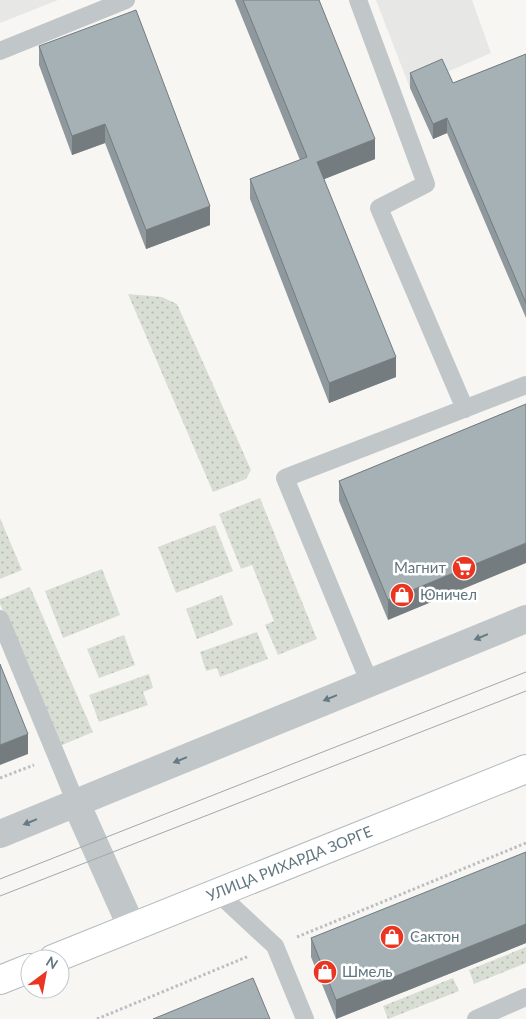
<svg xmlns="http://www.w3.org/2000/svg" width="526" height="1019" font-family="Lato,sans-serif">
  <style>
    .built { fill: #e7e8e6 }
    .grass { fill: url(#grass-dots) }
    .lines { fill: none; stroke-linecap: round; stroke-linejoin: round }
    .secondary-casing { stroke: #b4bbbe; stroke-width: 30 }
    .path { stroke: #bbbfc1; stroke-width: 3; stroke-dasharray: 2.5 2.5; stroke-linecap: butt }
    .service { stroke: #c1c7c9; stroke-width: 18 }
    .minor { stroke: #c1c7c9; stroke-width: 28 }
    .secondary { stroke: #fff; stroke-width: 28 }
    .tram { stroke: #a0a9ad; stroke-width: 1 }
    .wall { fill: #8f989c }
    .shaded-wall { fill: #747c7f }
    .building { fill: #a6b1b5; stroke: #747c7f }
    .oneway { fill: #657a83 }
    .labels { text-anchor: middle; stroke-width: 5; stroke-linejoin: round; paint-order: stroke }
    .poi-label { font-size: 15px; fill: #60767f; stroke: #fff; text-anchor: start }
    .street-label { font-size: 15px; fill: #60767f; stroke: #fff }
  </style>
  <defs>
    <pattern id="grass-dots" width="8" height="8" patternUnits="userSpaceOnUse" patternTransform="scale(1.25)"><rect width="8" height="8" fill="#d9ded4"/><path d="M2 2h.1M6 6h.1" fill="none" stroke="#b3b9b1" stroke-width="1.8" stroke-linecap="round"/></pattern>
  </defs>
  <rect width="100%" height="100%" fill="#f7f6f3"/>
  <g class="built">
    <polygon points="0,0 58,0 0,23"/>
    <polygon points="376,0 472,0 491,53 410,88"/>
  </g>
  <g class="grass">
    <polygon points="128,294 162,297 177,304 251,470 246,479 213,492"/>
    <polygon points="260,498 317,639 278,655 265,625 274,621 252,565 241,569 219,514"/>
    <polygon points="0,518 22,570 0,579"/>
    <polygon points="215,525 233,571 176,593 158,547"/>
    <polygon points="102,569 120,615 63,638 45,591"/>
    <polygon points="30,587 93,732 60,746 0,604 0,599"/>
    <polygon points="222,595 233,625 197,639 186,609"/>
    <polygon points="257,632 268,659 220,677 217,668 206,671 200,652"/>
    <polygon points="124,635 135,665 99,678 87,649"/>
    <polygon points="149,674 153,688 143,692 148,705 99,722 89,695"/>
    <polygon points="526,947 526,963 474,984 469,970"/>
    <polygon points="453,978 459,991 388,1019 383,1006"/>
  </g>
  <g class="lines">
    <g class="secondary-casing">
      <g id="secondary">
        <path id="s1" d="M53 959 526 769"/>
        <polyline points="0,980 30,968"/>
      </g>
    </g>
    <g class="path">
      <polyline points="0,778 34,765"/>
      <polyline points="297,937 526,843"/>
      <polyline points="97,1019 249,956"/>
    </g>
    <g class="service">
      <polyline points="358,0 426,184 379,208 465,409"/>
      <polyline points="0,51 126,0"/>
      <polyline points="0,619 76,803"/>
      <polyline points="369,681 285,478 526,385"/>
      <polyline points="219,894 275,946 305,1019"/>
      <polyline points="476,1019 526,997"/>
    </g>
    <g class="minor">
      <polyline points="76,803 132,928"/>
      <polyline points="0,834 526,619"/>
    </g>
    <use href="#secondary" class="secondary"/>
    <g class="tram">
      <polyline points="0,879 526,672"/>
      <polyline points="0,896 526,691"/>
    </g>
  </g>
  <g class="wall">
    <polygon points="235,0 319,0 375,159 324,179 396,377 329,403 250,199 250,179 300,160"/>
    <polygon points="39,46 210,225 146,249 105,143 72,155 39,65"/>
    <polygon points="526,54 526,318 447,133 433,139 410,88 410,73 453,83"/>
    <polygon points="526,404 388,620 339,501 339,481"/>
    <polygon points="526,852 526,943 336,1019 311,957 311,938"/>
  </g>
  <g class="shaded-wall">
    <polygon points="447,118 447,133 433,139 433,124"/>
    <polygon points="105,124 105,143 72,155 72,136"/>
    <polygon points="375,139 375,159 317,182 317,162"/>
    <polygon points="210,206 210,225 146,249 146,230"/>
    <polygon points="396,357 396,377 329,403 329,383"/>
    <polygon points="526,543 526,563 388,620 388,600"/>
    <polygon points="28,734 28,754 0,765 0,745"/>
    <polygon points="526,924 526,943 336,1019 336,1000"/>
  </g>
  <g class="building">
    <polygon points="243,0 319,0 375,139 317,162 396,357 329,383 250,179 307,157"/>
    <polygon points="136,10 210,206 146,230 105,124 72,136 39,46"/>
    <polygon points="526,54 526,303 447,118 433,124 410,73 442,59 453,83"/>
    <polygon points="526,404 526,543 388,600 339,481"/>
    <polygon points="0,664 28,734 0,745"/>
    <polygon points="526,852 526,924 336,1000 311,938"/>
    <polygon points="253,978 270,1019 153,1019"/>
  </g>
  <defs><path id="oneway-solid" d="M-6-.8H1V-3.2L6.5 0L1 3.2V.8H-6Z" transform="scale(1.25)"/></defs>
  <g class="oneway">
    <use href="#oneway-solid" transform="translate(481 637) rotate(158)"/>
    <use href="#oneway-solid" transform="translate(330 698) rotate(158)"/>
    <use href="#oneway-solid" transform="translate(180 760) rotate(158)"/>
    <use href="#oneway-solid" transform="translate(30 822) rotate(158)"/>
  </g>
  <defs>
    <g id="supermarket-disc" transform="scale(1.25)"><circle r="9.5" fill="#e93521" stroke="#fff"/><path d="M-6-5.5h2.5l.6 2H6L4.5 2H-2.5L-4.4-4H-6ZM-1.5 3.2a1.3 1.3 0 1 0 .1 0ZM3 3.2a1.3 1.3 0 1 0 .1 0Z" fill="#fff"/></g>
    <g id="shop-disc" transform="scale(1.25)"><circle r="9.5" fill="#e93521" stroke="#fff"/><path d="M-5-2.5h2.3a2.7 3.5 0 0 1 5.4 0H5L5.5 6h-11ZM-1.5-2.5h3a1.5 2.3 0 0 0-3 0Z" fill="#fff"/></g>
  </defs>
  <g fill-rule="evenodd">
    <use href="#supermarket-disc" x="464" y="568"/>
    <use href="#shop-disc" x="402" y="595"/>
    <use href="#shop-disc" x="392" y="937"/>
    <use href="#shop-disc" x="325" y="972"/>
  </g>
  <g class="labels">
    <g class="poi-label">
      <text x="446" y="573" text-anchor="end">Магнит</text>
      <text x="420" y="600">Юничел</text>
      <text x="410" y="942">Сактон</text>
      <text x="342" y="977">Шмель</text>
    </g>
    <g class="street-label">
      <text dy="5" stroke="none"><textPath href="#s1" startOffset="255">УЛИЦА РИХАРДА ЗОРГЕ</textPath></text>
    </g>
  </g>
  <g transform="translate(45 974) rotate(32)"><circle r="24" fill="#ffffff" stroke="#bfc8cc"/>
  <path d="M0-4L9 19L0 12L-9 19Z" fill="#e93521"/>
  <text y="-8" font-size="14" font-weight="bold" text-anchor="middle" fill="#60767f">N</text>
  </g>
</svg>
